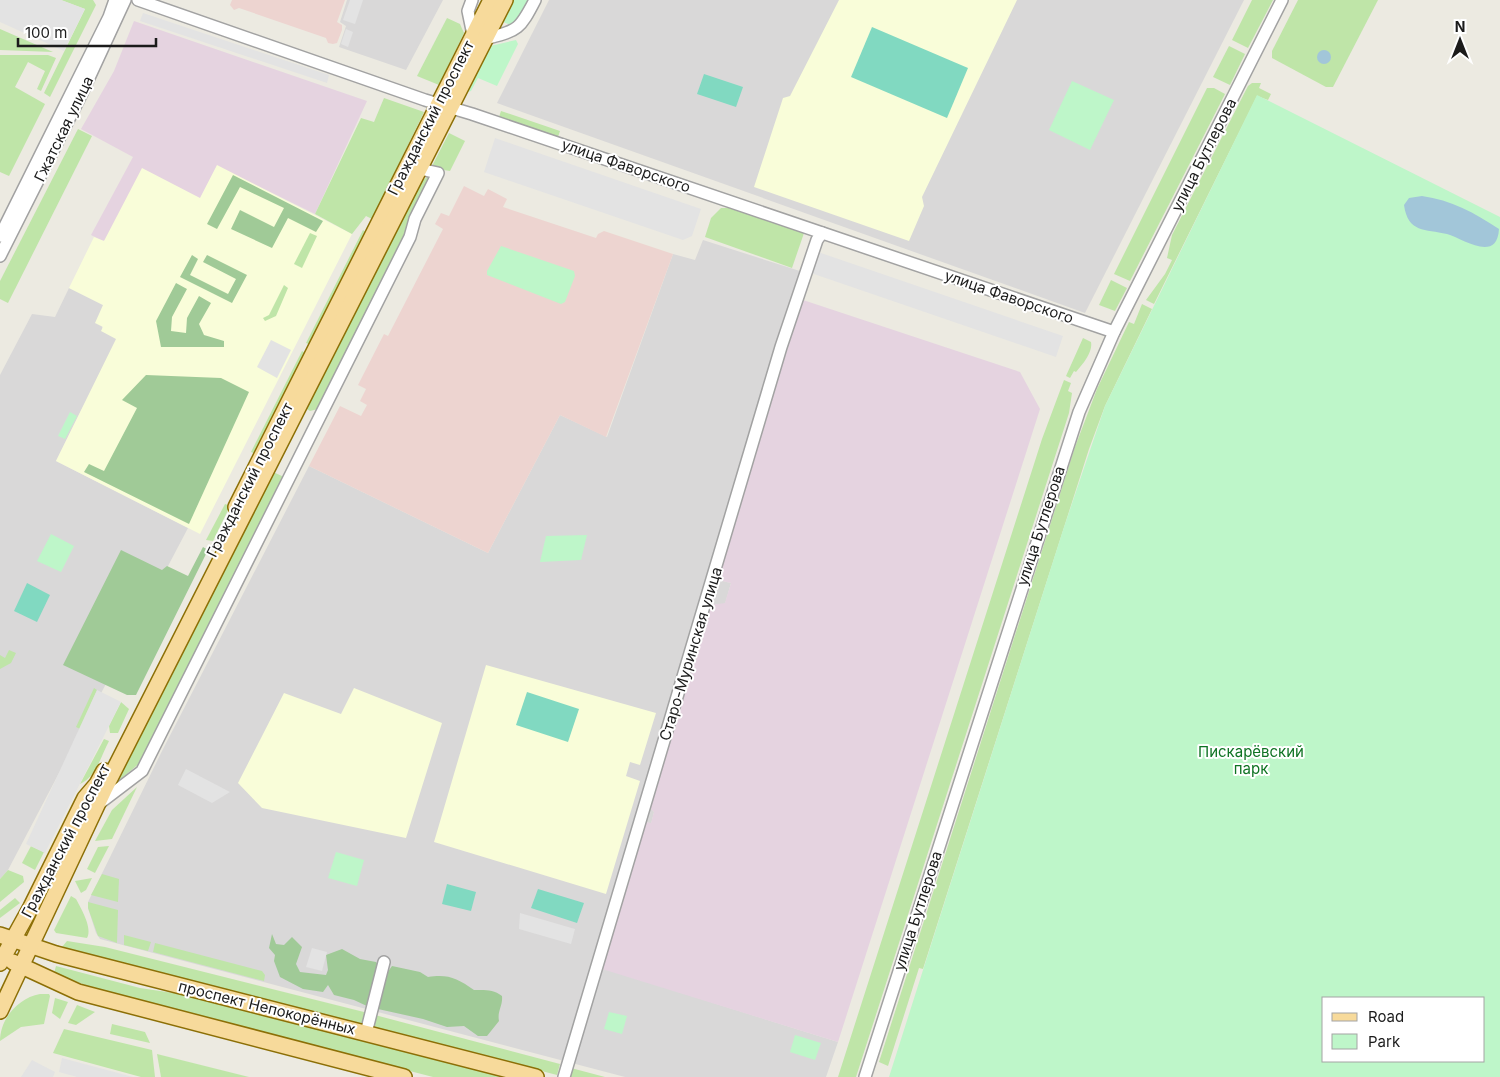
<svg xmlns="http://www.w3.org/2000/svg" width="1500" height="1077" font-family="Inter,sans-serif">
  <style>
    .residential { fill: #d9d8d8 }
    .commercial { fill: #edd4d0 }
    .industrial { fill: #e5d3e0 }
    .education { fill: #f9fdd9 }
    .grass { fill: #bfe5a8 }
    .forest { fill: #a0ca97 }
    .park { fill: #bef6c9; fill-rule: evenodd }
    .pitch { fill: #81d9c1 }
    .parking { fill: #e3e3e3 }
    .water { fill: #a2c6d9 }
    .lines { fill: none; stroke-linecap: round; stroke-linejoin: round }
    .minor-casing { stroke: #a2a2a2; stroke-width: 14 }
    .major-casing { stroke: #8c6f06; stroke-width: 18 }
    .minor { stroke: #fff; stroke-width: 11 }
    .major { stroke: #f7da9b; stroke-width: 15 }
    .labels { text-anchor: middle; stroke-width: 4; stroke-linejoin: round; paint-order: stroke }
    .street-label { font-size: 15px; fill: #1b1b1b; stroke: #fff }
    .park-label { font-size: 15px; fill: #0f7323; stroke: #fff }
  </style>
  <rect width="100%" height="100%" fill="#eceae1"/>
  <g class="residential">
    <polygon points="347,0 443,0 406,70 339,47 346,26 340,22"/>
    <polygon points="549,0 1244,0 1085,313 497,103"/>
    <polygon points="703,240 803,272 794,297 803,300 761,432 719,580 731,583 725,604 711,605 650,807 654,812 651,824 646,822 602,968 838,1042 826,1077 625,1077 100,939 96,933 88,908 88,902 162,751 309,466 488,553 560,415 607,437 673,254 695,260"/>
    <polygon points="69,288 103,305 102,331 117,339 56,461 188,528 8,870 0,879 0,375 32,314 55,317"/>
  </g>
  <g class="commercial">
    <polygon points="232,0 345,0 337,22 342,25 342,30 337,43 333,44 328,43 326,38 239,8 234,10 230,5"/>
    <polygon points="464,186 484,196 488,189 507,199 503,207 596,238 598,234 604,231 673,254 606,437 560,415 488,553 309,466 340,406 361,416 367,405 360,401 366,389 358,385 384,334 388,336 443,229 435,224 441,213 449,216"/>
  </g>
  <g class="industrial">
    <polygon points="134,21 367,101 315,214 217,166 200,199 196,196 103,241 91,235 133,157 81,129 114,71"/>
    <polygon points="803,300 1020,372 1040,409 838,1042 602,969 646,822 651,823 654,812 650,808 711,605 725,603 727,596 731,583 718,580 761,432"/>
  </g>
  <g class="education">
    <polygon points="839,0 1017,0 922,197 924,206 909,241 754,187 783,98 790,96"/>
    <polygon points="217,165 352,234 200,534 56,461 116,339 101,331 103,327 95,323 103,305 69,288 94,237 104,241 142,168 200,198"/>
    <polygon points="486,665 656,713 640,765 630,762 626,776 640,781 606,894 434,842"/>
    <polygon points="354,688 442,723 406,838 262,808 238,783 284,693 341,714"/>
  </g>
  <g class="grass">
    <polygon points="61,0 93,0 96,5 50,97 44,93 85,9"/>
    <polygon points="1252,0 1273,0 1248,48 1232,40"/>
    <polygon points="1298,0 1378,0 1333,87 1326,87 1272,58 1272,51"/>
    <polygon points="447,18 460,24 464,33 439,85 417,76"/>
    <polygon points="0,29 53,52 0,50"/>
    <polygon points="1229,46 1245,54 1230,85 1213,77"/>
    <polygon points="0,55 48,55 56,58 41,91 37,89 45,71 28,62 15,87 45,104 9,176 0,172"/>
    <polygon points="1252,83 1261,83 1259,88 1271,94 1268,100 1257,96 1154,304 1146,300 1165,274 1172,260 1167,258 1172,235 1248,86"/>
    <polygon points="1207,88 1214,88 1225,94 1130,281 1114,274"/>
    <polygon points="384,98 424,112 372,219 366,216 352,234 315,214 361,118 374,122"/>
    <polygon points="501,111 560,131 558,137 499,117"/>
    <polygon points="78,129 92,136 8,303 0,299 0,281"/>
    <polygon points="449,133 465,141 450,171 431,168"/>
    <polygon points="428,177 430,179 405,236 318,409 310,411 304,407 407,204 424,179"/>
    <polygon points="721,208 729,208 804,233 792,268 705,237 711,218"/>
    <polygon points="363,230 367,233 311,345 306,343"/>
    <polygon points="310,233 317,236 302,268 294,264"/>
    <polygon points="1111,280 1127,288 1115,311 1099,305"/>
    <polygon points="284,285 288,288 276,316 265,321 263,318 269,315"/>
    <polygon points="1142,304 1152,309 1105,406 1089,449 923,969 919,968 888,1066 879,1062 1075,447 1097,389 1129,322 1134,324"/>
    <path d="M1083 338 1091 342C1093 352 1083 364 1076 372L1074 371 1070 378 1066 376Z"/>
    <polygon points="302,351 307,354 256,454 251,452"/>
    <polygon points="1064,380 1071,383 1068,391 1072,393 1069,413 856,1077 838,1077 1042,439"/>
    <polygon points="271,471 284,477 141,762 116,783"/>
    <polygon points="225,504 230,506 213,541 206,540"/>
    <polygon points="9,650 16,653 11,663 0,669 0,655 5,658"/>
    <polygon points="94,688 97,690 80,729 76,727"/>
    <polygon points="121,702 129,709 118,733 110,733 109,726"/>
    <path d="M104 739 109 741C101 756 96 777 80 784Z"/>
    <polygon points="137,787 112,839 95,841 112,810"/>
    <polygon points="31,846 44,852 35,870 22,863"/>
    <polygon points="109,846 95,873 87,869 98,847"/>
    <polygon points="8,870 23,876 24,882 0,902 0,879"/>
    <polygon points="102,874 119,879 118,902 91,895"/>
    <polygon points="92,878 86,890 81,893 75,881"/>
    <path d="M71 896 76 899C81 908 93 929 87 938L56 933 54 930Z"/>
    <polygon points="15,898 20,903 0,918 0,910"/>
    <polygon points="88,902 118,910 117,943 98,936 88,908"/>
    <polygon points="124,935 151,942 148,951 124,945"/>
    <polygon points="67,941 105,947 368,1013 364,1025 62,947"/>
    <polygon points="155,943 262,971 265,975 264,981 153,952"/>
    <polygon points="56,966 140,988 187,995 503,1077 433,1077 101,991 54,973"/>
    <path d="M40 994H49L50 996 44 1024 21 1027 0 1041C0 1019 18 998 40 994Z"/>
    <polygon points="55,998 68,1002 60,1019 52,1013"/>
    <polygon points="77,1005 95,1012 76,1025 68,1023"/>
    <polygon points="375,1015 560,1064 557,1075 371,1027"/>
    <polygon points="112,1024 145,1032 150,1043 110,1034"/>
    <polygon points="64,1029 152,1050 155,1077 141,1077 53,1053"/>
    <polygon points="157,1054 249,1077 161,1077"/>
    <polygon points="571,1068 605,1077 568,1077"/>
  </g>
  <g class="forest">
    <polygon points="233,175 323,221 316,232 288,218 272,248 231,229 240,210 274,227 284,208 240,187 217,229 207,224"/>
    <polygon points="192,255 198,259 190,275 228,294 236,279 203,262 207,255 247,275 232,303 180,277"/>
    <polygon points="176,283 187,289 172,317 171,331 186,333 187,318 199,296 211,303 199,324 204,335 224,341 224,347 161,347 156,321"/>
    <polygon points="146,375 221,378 249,392 189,524 84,472 89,464 104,471 137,408 122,400"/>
    <polygon points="203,547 208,550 136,695 127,695 63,665 121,550 162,570 167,566 188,576"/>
    <path d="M272 934 276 944 284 945 292 937 302 947 296 964 300 972 326 975 328 970 326 955 342 949 360 959 376 962 385 976 392 966 420 972 428 977C448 974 457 978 474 990 485 990 493 989 502 996 503 1006 497 1011 499 1021L487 1036H478L464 1026 447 1027 423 1019 369 1007 354 1000 334 995 328 985 323 992 303 989 280 977 274 961 275 955 269 948Z"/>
  </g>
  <g class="park">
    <polygon points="512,0 530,0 521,18 513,26 501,21"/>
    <polygon points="516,40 518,44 497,86 478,78 471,91 468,92 490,46"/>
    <polygon points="1072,81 1114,100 1090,150 1049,130"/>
    <path d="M1257 95 1500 217V1077H889L1064 527 1105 406ZM1324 998H1484V1061H1324Z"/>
    <polygon points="501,246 574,271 575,276 565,302 561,304 487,275 487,271"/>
    <polygon points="70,412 77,416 65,439 58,436"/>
    <polygon points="51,534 74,546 61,572 37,561"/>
    <polygon points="587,535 581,560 540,562 546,536"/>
    <polygon points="336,852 364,860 357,886 328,878"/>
    <polygon points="609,1012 627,1016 622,1034 604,1029"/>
    <polygon points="795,1035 821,1043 815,1060 790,1052"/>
  </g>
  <g class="pitch">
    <polygon points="872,27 968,68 947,118 851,77"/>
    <polygon points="704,74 743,87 736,107 697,94"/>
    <polygon points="27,583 50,595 37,622 14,611"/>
    <polygon points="527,692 579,709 568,742 516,725"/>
    <polygon points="447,884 476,892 471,911 442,904"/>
    <polygon points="538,889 584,903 577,923 531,908"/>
  </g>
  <g class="parking">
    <polygon points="0,0 61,0 85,9 64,51 0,22"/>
    <polygon points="350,0 363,0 355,24 343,20"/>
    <polygon points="143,13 329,75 327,83 140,21"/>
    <polygon points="346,29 353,32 348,47 341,44"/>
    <polygon points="495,138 701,209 692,236 683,240 484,172"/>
    <polygon points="818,252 1063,336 1056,357 811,273"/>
    <polygon points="271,340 291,350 277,378 257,367"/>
    <polygon points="97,690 121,702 45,853 26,844"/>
    <polygon points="186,769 230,792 212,803 178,785"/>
    <polygon points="520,913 575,929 571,944 519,929"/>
    <polygon points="312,948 327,952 322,971 306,967"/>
    <polygon points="62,1058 133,1077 77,1077 59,1072"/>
    <polygon points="32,1060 55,1072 53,1077 21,1077"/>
  </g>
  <g class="water">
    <circle cx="1324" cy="57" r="7"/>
    <path d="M1422 196C1451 200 1475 213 1499 229 1497 264 1462 238 1447 234 1425 229 1408 233 1404 205L1409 198Z"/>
  </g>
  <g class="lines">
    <g class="minor-casing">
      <g id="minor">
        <polyline points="138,0 425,100 472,114 1114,332"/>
        <polyline points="472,0 468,11 473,35"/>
        <path d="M485 39C518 30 519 31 535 0"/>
        <polyline points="0,236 109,17 115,0"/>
        <polyline points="0,256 82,93 125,0"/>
        <polyline points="100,803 142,771 410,237 415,219 438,173 420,169"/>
        <polyline points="366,1033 384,962"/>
        <polyline points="564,1077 781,347 817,240 822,233"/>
        <polyline points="865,1077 1079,412 1114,332 1282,0"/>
      </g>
    </g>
    <g class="major-casing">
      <g id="major">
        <polyline points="236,507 491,0"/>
        <polyline points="0,935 56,954 536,1077"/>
        <polyline points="13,962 78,992 404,1077"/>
        <polyline points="0,963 31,907 85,798 97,784 104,771"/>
        <polyline points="0,1011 105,788 505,0"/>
      </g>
    </g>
    <use href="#minor" class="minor"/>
    <use href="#major" class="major"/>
  </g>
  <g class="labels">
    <g class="street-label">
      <text transform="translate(431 118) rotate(-63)" y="5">Гражданский проспект</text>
      <text transform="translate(64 129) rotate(-64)" y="5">Гжатская улица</text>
      <text transform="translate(1204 155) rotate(-63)" y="5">улица Бутлерова</text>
      <text transform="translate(626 166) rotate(19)" y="5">улица Фаворского</text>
      <text transform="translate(1009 297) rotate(19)" y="5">улица Фаворского</text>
      <text transform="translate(250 480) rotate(-63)" y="5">Гражданский проспект</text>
      <text transform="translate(1041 526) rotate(-72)" y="5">улица Бутлерова</text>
      <text transform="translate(691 654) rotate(-73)" y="5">Старо-Муринская улица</text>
      <text transform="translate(66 841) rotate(-62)" y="5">Гражданский проспект</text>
      <text transform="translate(918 911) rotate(-72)" y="5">улица Бутлерова</text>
      <text transform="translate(267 1008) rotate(14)" y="5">проспект Непокорённых</text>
    </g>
    <g class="park-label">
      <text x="1251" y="757">Пискарёвский<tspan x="1251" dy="17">парк</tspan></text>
    </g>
  </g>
  <rect x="1322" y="997" width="162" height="65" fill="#ffffff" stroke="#a4a4a4"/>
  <rect x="1332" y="1013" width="25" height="8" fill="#f7da9b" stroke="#a4a4a4"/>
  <text x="1368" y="1022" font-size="15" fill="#1b1b1b">Road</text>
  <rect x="1332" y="1034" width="25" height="15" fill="#bef6c9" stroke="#a4a4a4"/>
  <text x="1368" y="1047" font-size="15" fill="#1b1b1b">Park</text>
  <g transform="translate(1460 40)" stroke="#ffffff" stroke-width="4" paint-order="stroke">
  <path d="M0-4L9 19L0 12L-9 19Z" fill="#1b1b1b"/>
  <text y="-8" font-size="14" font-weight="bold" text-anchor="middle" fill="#1b1b1b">N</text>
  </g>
  <path d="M18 38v8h138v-8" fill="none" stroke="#1b1b1b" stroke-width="2.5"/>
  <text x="25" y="38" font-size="15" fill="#1b1b1b" stroke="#ffffff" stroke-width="4" paint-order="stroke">100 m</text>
</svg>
